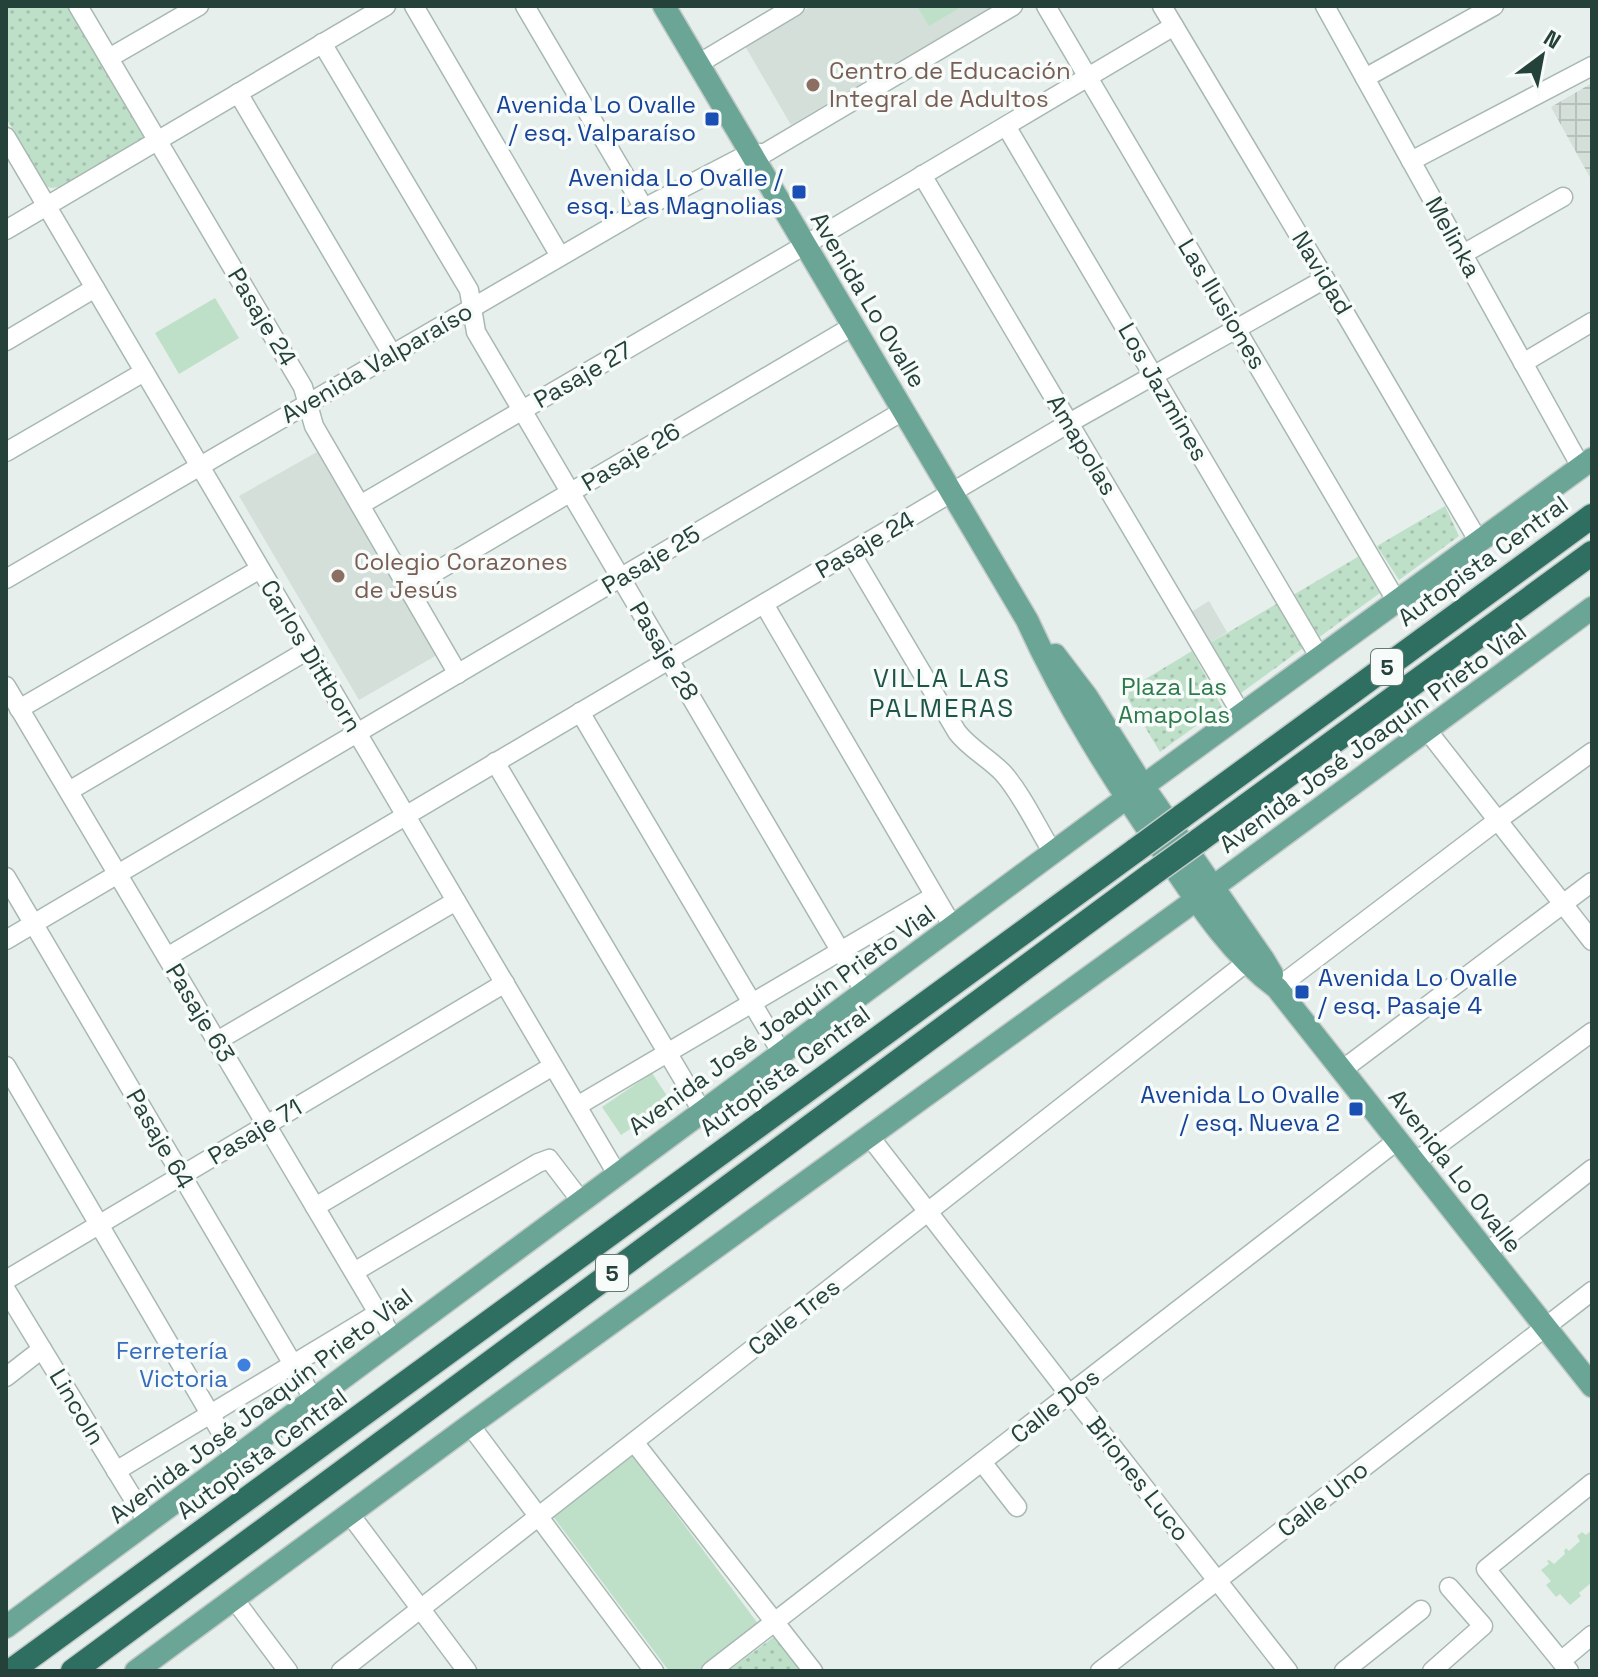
<svg xmlns="http://www.w3.org/2000/svg" width="1598" height="1677" font-family="'Space Grotesk',sans-serif">
  <style>
    .built { fill: #d4dfda }
    .industrial { fill: url(#industrial-grid) }
    .green { fill: #bfe0c8 }
    .park { fill: url(#park-dots) }
    .lines { fill: none; stroke-linecap: round; stroke-linejoin: round }
    .minor-casing { stroke: #a8b8b2; stroke-width: 21 }
    .major-casing { stroke: #c2cac8; stroke-width: 25 }
    .highway-casing { stroke: #c2cac8; stroke-width: 27 }
    .minor { stroke: #fff; stroke-width: 18 }
    .major { stroke: #6aa596; stroke-width: 22 }
    .highway { stroke: #2f6f62; stroke-width: 24 }
    .highway-bridge-casing { stroke: #c2cac8; stroke-width: 27; stroke-linecap: butt }
    .highway-bridge { stroke: #2f6f62; stroke-width: 24 }
    .education-dot { fill: #8d6e63; stroke: #f7fbf9; stroke-width: 3 }
    .transit-dot { fill: #1a4fb4; stroke: #f7fbf9; stroke-width: 3 }
    .shop-dot { fill: #3f7fe0; stroke: #f7fbf9; stroke-width: 3 }
    .labels { text-anchor: middle; stroke-width: 7; stroke-linejoin: round; paint-order: stroke }
    .shield { fill: #f7fbf9; stroke: #637a73; stroke-width: 2 }
    .shield-label { font-size: 22px; font-weight: bold; fill: #24423a }
    .education-label { font-size: 24px; fill: #785e54; stroke: #f7fbf9; text-anchor: start }
    .transit-label { font-size: 24px; fill: #164399; stroke: #f7fbf9; text-anchor: end }
    .street-label { font-size: 24px; fill: #24423a; stroke: #f7fbf9 }
    .park-label { font-size: 24px; fill: #2d7a4b; stroke: #f7fbf9 }
    .shop-label { font-size: 24px; fill: #366cbe; stroke: #f7fbf9; text-anchor: end }
    .neighbourhood-label { font-size: 26px; letter-spacing: 2px; fill: #1f5548; stroke: #f7fbf9 }
  </style>
  <defs>
    <pattern id="industrial-grid" width="8" height="8" patternUnits="userSpaceOnUse" patternTransform="scale(2)"><rect width="8" height="8" fill="#d4dfda"/><path d="M0 4h8M4 0v8" fill="none" stroke="#b6c1bc"/></pattern>
    <pattern id="park-dots" width="8" height="8" patternUnits="userSpaceOnUse" patternTransform="scale(2)"><rect width="8" height="8" fill="#bfe0c8"/><path d="M2 2h.1M6 6h.1" fill="none" stroke="#a4c1ad" stroke-width="1.8" stroke-linecap="round"/></pattern>
  </defs>
  <rect width="100%" height="100%" fill="#e6efeb"/>
  <g class="built">
    <polygon points="811,6 993,6 791,125 745,46"/>
    <polygon points="317,452 437,655 359,700 239,496"/>
    <polygon points="1209,601 1227,632 1210,643 1191,612"/>
  </g>
  <polygon class="industrial" points="1592,83 1592,181 1551,107"/>
  <g class="green">
    <polygon points="917,6 963,6 929,26"/>
    <polygon points="215,298 239,338 179,374 155,333"/>
    <polygon points="652,1073 671,1102 621,1135 602,1107"/>
    <polygon points="632,1455 759,1625 698,1671 669,1671 552,1515"/>
    <polygon points="1592,1530 1592,1582 1579,1593 1581,1596 1570,1605 1560,1594 1556,1597 1546,1585 1551,1581 1541,1570 1549,1564 1547,1561 1549,1560 1554,1564 1565,1554 1564,1551 1566,1548 1569,1551 1580,1541 1577,1536 1582,1532 1586,1535"/>
  </g>
  <g class="park">
    <polygon points="6,6 73,6 147,134 143,140 59,187 51,188 46,186 6,118"/>
    <polygon points="1445,506 1459,536 1399,580 1377,546"/>
    <polygon points="1361,555 1380,593 1318,638 1293,595"/>
    <polygon points="1278,603 1303,648 1241,693 1210,643"/>
    <polygon points="1192,651 1222,707 1160,752 1124,692"/>
    <polygon points="775,1636 802,1671 728,1671"/>
  </g>
  <g class="lines">
    <g class="minor-casing">
      <g id="minor">
        <polyline points="78,6 303,387 314,426 458,674"/>
        <polyline points="414,6 560,256"/>
        <polyline points="525,6 644,208"/>
        <polyline points="1046,6 1397,602"/>
        <polyline points="1162,6 1325,279 1479,542"/>
        <polyline points="1325,6 1581,467"/>
        <polyline points="322,43 469,290 476,332 864,991"/>
        <polyline points="109,58 199,6"/>
        <polyline points="698,64 795,6"/>
        <polyline points="1365,78 1494,6"/>
        <polyline points="238,93 392,354"/>
        <polyline points="1006,126 1320,658"/>
        <polyline points="6,137 617,1174"/>
        <polyline points="1411,161 1592,66"/>
        <polyline points="922,175 1242,715"/>
        <polyline points="6,230 386,6"/>
        <polyline points="1463,254 1563,197"/>
        <polyline points="6,341 95,288"/>
        <polyline points="1523,363 1592,322"/>
        <polyline points="6,452 144,372"/>
        <polyline points="360,505 805,245 1174,26"/>
        <path d="M851 553 957 732C970 749 989 758 1003 773 1022 794 1038 829 1053 853"/>
        <polyline points="6,579 644,208 750,153 765,153 1013,6"/>
        <polyline points="408,588 853,326"/>
        <polyline points="764,604 953,927"/>
        <polyline points="6,686 394,1340"/>
        <polyline points="19,709 260,569"/>
        <polyline points="580,712 781,1052"/>
        <polyline points="1427,730 1592,941"/>
        <polyline points="495,762 702,1111"/>
        <polyline points="69,791 308,650"/>
        <polyline points="6,877 314,1400"/>
        <polyline points="6,940 903,411"/>
        <polyline points="167,957 1069,423 1325,279"/>
        <polyline points="1277,988 1498,820 1592,752"/>
        <polyline points="217,1041 456,901"/>
        <polyline points="6,1066 236,1458"/>
        <polyline points="1342,1070 1592,882"/>
        <polyline points="577,1106 934,896"/>
        <polyline points="870,1137 1069,1394 1079,1404 1288,1671"/>
        <polyline points="1415,1162 1592,1032"/>
        <polyline points="315,1207 553,1066"/>
        <polyline points="1487,1252 1592,1169"/>
        <polyline points="354,1272 538,1163 549,1159 581,1201"/>
        <polyline points="6,1280 505,983"/>
        <polyline points="6,1290 148,1523"/>
        <polyline points="6,1377 42,1349"/>
        <polyline points="470,1425 654,1671"/>
        <polyline points="634,1442 813,1671"/>
        <polyline points="982,1462 1017,1507"/>
        <polyline points="116,1471 378,1313"/>
        <polyline points="349,1513 467,1671"/>
        <polyline points="234,1599 288,1671"/>
        <polyline points="1561,1661 1592,1635"/>
        <polyline points="341,1671 1247,962"/>
        <polyline points="711,1671 1398,1140"/>
        <polyline points="1100,1671 1592,1291"/>
        <polyline points="1344,1671 1421,1610"/>
        <polyline points="1432,1671 1483,1626 1449,1587"/>
        <polyline points="1569,1671 1486,1569 1592,1483"/>
      </g>
    </g>
    <g class="major-casing">
      <g id="major">
        <path d="M664 6 1027 620C1065 704 1115 782 1167 857 1198 903 1231 954 1277 988L1592 1386"/>
        <polyline points="1055,655 1087,697 1143,786 1263,959 1272,974"/>
        <polyline points="6,1627 1117,805 1592,459"/>
        <polyline points="136,1671 470,1425 1182,910 1592,608"/>
      </g>
    </g>
    <g class="highway-casing">
      <g id="highway">
        <polyline points="1181,817 1592,516"/>
        <polyline points="1198,841 1592,553"/>
        <polyline points="11,1671 1136,850"/>
        <polyline points="73,1671 1152,874"/>
      </g>
    </g>
    <use href="#minor" class="minor"/>
    <use href="#major" class="major"/>
    <use href="#highway" class="highway"/>
    <g class="highway-bridge-casing">
      <g id="highway-bridge">
        <polyline points="1136,850 1181,817"/>
        <polyline points="1152,874 1198,841"/>
      </g>
    </g>
    <use href="#highway-bridge" class="highway-bridge"/>
  </g>
  <g class="education-dot">
    <circle cx="813" cy="85" r="8"/>
    <circle cx="338" cy="576" r="8"/>
  </g>
  <g class="transit-dot">
    <rect x="704" y="111" width="16" height="16" rx="4"/>
    <rect x="791" y="184" width="16" height="16" rx="4"/>
    <rect x="1294" y="984" width="16" height="16" rx="4"/>
    <rect x="1348" y="1101" width="16" height="16" rx="4"/>
  </g>
  <circle class="shop-dot" cx="244" cy="1365" r="8"/>
  <g class="labels">
    <g class="shield">
      <rect x="1371" y="649" width="32" height="36" rx="6"/>
      <rect x="596" y="1255" width="32" height="36" rx="6"/>
    </g>
    <g class="shield-label">
      <text x="1387" y="675">5</text>
      <text x="612" y="1281">5</text>
    </g>
    <g class="education-label">
      <text x="829" y="79">Centro de Educación<tspan x="829" dy="28">Integral de Adultos</tspan></text>
      <text x="354" y="570">Colegio Corazones<tspan x="354" dy="28">de Jesús</tspan></text>
    </g>
    <g class="transit-label">
      <text x="696" y="113">Avenida Lo Ovalle<tspan x="696" dy="28">/ esq. Valparaíso</tspan></text>
      <text x="783" y="186">Avenida Lo Ovalle /<tspan x="783" dy="28">esq. Las Magnolias</tspan></text>
      <text x="1318" y="986" text-anchor="start">Avenida Lo Ovalle<tspan x="1318" dy="28">/ esq. Pasaje 4</tspan></text>
      <text x="1340" y="1103">Avenida Lo Ovalle<tspan x="1340" dy="28">/ esq. Nueva 2</tspan></text>
    </g>
    <g class="street-label">
      <text transform="translate(1453 237) rotate(61)" y="8">Melinka</text>
      <text transform="translate(1322 273) rotate(59)" y="8">Navidad</text>
      <text transform="translate(868 300) rotate(59)" y="8">Avenida Lo Ovalle</text>
      <text transform="translate(1222 304) rotate(59)" y="8">Las Ilusiones</text>
      <text transform="translate(262 317) rotate(59)" y="8">Pasaje 24</text>
      <text transform="translate(377 363) rotate(-30)" y="8">Avenida Valparaíso</text>
      <text transform="translate(583 375) rotate(-30)" y="8">Pasaje 27</text>
      <text transform="translate(1163 392) rotate(60)" y="8">Los Jazmines</text>
      <text transform="translate(1082 445) rotate(59)" y="8">Amapolas</text>
      <text transform="translate(631 457) rotate(-31)" y="8">Pasaje 26</text>
      <text transform="translate(865 545) rotate(-30)" y="8">Pasaje 24</text>
      <text transform="translate(651 560) rotate(-31)" y="8">Pasaje 25</text>
      <text transform="translate(1483 561) rotate(-36)" y="8">Autopista Central</text>
      <text transform="translate(664 651) rotate(59)" y="8">Pasaje 28</text>
      <text transform="translate(311 656) rotate(59)" y="8">Carlos Dittborn</text>
      <text transform="translate(1373 738) rotate(-36)" y="8">Avenida José Joaquín Prieto Vial</text>
      <text transform="translate(200 1013) rotate(59)" y="8">Pasaje 63</text>
      <text transform="translate(782 1020) rotate(-36)" y="8">Avenida José Joaquín Prieto Vial</text>
      <text transform="translate(785 1071) rotate(-36)" y="8">Autopista Central</text>
      <text transform="translate(255 1132) rotate(-31)" y="8">Pasaje 71</text>
      <text transform="translate(160 1139) rotate(60)" y="8">Pasaje 64</text>
      <text transform="translate(1455 1171) rotate(52)" y="8">Avenida Lo Ovalle</text>
      <text transform="translate(794 1317) rotate(-38)" y="8">Calle Tres</text>
      <text transform="translate(261 1406) rotate(-37)" y="8">Avenida José Joaquín Prieto Vial</text>
      <text transform="translate(1055 1406) rotate(-38)" y="8">Calle Dos</text>
      <text transform="translate(77 1407) rotate(59)" y="8">Lincoln</text>
      <text transform="translate(262 1454) rotate(-36)" y="8">Autopista Central</text>
      <text transform="translate(1138 1479) rotate(52)" y="8">Briones Luco</text>
      <text transform="translate(1323 1499) rotate(-38)" y="8">Calle Uno</text>
    </g>
    <g class="park-label">
      <text x="1174" y="695">Plaza Las<tspan x="1174" dy="28">Amapolas</tspan></text>
    </g>
    <g class="shop-label">
      <text x="228" y="1359">Ferretería<tspan x="228" dy="28">Victoria</tspan></text>
    </g>
    <g class="neighbourhood-label">
      <text x="942" y="687">VILLA LAS<tspan x="942" dy="30">PALMERAS</tspan></text>
    </g>
  </g>
  <rect width="1598" height="1677" fill="none" stroke="#24423a" stroke-width="16"/>
  <g transform="translate(1542 56) rotate(32)" stroke="#f7fbf9" stroke-width="6" paint-order="stroke">
  <path d="M0-6L14 30L0 20L-14 30Z" fill="#24423a"/>
  <text y="-12" font-size="22" font-weight="bold" text-anchor="middle" fill="#24423a">N</text>
  </g>
</svg>
